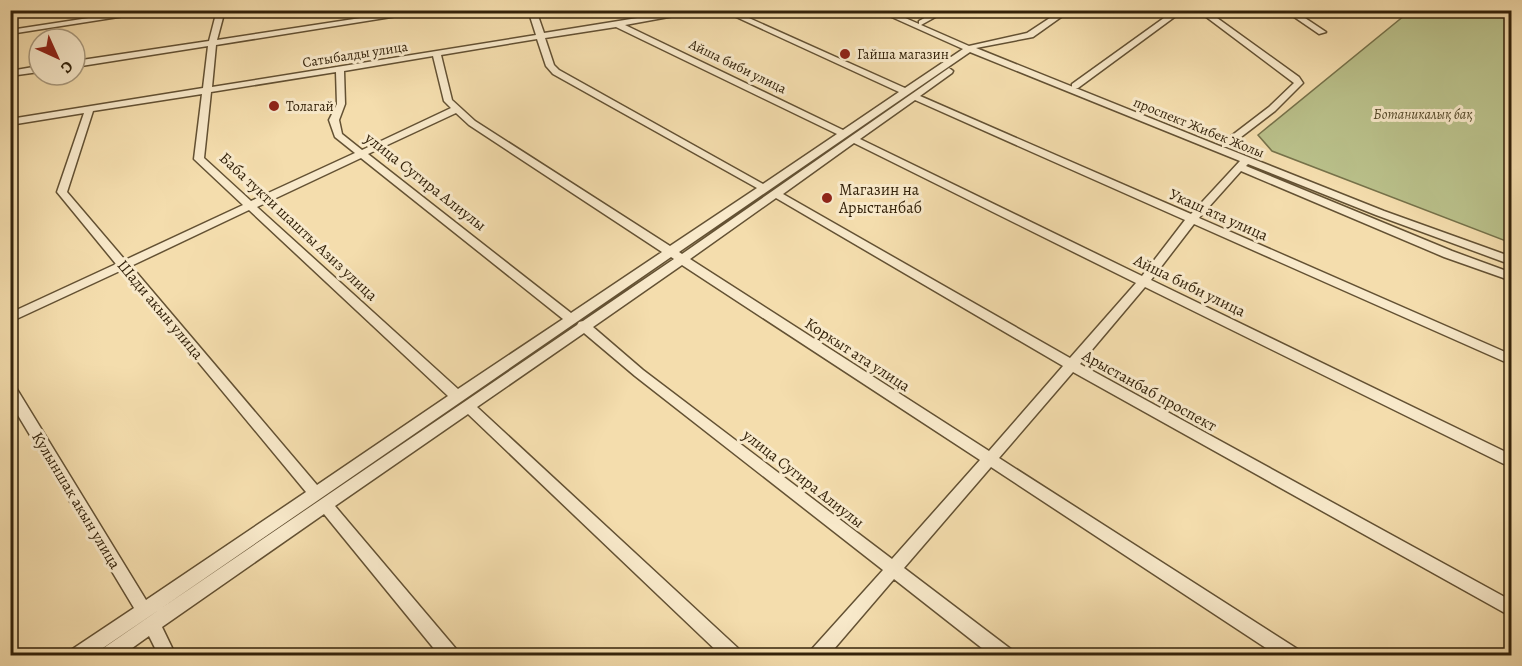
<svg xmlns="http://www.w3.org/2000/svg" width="1522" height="666" font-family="Alegreya,serif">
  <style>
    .green { fill: #bac18b; stroke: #76724a; stroke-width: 1.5 }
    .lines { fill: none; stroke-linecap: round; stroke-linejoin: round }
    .minor-casing { stroke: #635133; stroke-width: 3 }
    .minor { fill: #f8e9ca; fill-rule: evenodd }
    .poi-dot { fill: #8f2418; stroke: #f8e9ca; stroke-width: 2 }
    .labels { text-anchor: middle; stroke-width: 6; stroke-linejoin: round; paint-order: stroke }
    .far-street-label { font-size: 14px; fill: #33220a; stroke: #f8e9ca }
    .far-poi-label { font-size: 14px; fill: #33220a; stroke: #f8e9ca; text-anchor: start }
    .far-park-label { font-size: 14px; font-style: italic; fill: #554a2a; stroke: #f8e9ca }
    .street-label { font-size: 16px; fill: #33220a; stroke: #f8e9ca }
    .poi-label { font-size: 16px; fill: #33220a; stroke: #f8e9ca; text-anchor: start }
  </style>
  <rect width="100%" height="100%" fill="#f4ddad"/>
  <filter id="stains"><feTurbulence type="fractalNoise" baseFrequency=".00333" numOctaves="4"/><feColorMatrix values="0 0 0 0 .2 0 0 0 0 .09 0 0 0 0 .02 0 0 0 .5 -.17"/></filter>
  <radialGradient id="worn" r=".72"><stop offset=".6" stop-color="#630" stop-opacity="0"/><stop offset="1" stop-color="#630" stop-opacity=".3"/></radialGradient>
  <polygon class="green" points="1410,11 1511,11 1511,243 1272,151 1258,135"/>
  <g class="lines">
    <g class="minor-casing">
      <g id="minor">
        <polygon points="141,10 163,10 10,34 10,30"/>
        <path d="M217 10H225L217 40 413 10H435L216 45 212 87 536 35 528 10H536L544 33 687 10H707L625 25 843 130 899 92 721 10H731L905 88 963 49 876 10H887L919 24V21L939 10H948L921 25 969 46 1027 33 1062 10H1071L1033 37 976 48 1222 147V143L1269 107 1294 83 1197 10H1206L1299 77 1303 83 1275 111 1228 147H1223L1384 211 1512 257V265L1376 215 1248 164 1246 166 1452 251 1512 273V281L1444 257 1241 171 1199 218 1512 355V365L1194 224 1151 280 1512 455V468L1145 287 1080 364 1512 601V617L1073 372 999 458 1299 650 1301 656H1278L991 467 904 568 1012 650 1014 656H992L894 579 828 656H809L811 650 883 570 635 376 584 333 477 407 740 650 742 656H722L468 414 335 506 457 650 459 656H440L324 514 162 627 176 656H159L149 636 121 656H98L100 650 577 325 579 322 583 321 674 259 671 257 92 656H69L71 650 134 608 10 402V385L15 386 146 600 306 492 122 270 10 322V313L116 264 57 192 84 113 10 125V119L203 88 208 46 75 67V61L209 41ZM616 27 837 134 763 184 559 70 554 65 545 38ZM537 39 546 66 553 74 757 188 670 246 475 121 452 100 441 55ZM970 52 1240 161 1191 214 920 96 952 73 953 71 949 68 682 254 679 252ZM433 56 444 101 451 108 362 150 342 134 339 120 345 104 344 71ZM336 72 337 104 329 120 335 137 355 153 251 201 204 158 211 92ZM202 94 194 159 243 205 125 260 67 192 93 111ZM915 100 1185 220 1142 276 860 139ZM456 113 469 125 662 252 571 313 368 154ZM854 143 1136 283 1070 358 783 194ZM361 158 563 319 458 389 257 207ZM776 198 1063 366 989 451 690 259ZM249 210 448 396 317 485 131 266ZM682 265 980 460 892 559 643 370 593 327Z"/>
        <polygon points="1175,10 1184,10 1078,88 1072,88 1072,84"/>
        <polygon points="1284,10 1293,10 1326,32 1319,34"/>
        <polygon points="39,66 39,72 10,76 10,71"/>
      </g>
    </g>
    <use href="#minor" class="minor"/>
  </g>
  <g class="poi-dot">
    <circle cx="845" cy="54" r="6"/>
    <circle cx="274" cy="106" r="6"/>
    <circle cx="827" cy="198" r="6"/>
  </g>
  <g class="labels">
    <g class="far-street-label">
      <text transform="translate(355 54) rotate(-9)" y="5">Сатыбалды улица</text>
      <text transform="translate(738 66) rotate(26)" y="5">Айша биби улица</text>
      <text transform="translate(1199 127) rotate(22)" y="5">проспект Жибек Жолы</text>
    </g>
    <g class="far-poi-label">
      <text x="857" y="59">Гайша магазин</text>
      <text x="286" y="111">Толагай</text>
    </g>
    <g class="far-park-label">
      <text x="1423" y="119">Ботаникалық бақ</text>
    </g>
    <g class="street-label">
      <text transform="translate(426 181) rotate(38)" y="6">улица Сугира Алиулы</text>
      <text transform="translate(1219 214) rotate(24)" y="6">Укаш ата улица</text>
      <text transform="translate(299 226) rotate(43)" y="6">Баба тукти шашты Азиз улица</text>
      <text transform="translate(1190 285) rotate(26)" y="6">Айша биби улица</text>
      <text transform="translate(161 309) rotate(50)" y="6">Шади акын улица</text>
      <text transform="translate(858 354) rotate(33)" y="6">Коркыт ата улица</text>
      <text transform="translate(1150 390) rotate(29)" y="6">Арыстанбаб проспект</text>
      <text transform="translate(804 478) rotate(38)" y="6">улица Сугира Алиулы</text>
      <text transform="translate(77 500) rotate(59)" y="6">Кулыншак акын улица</text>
    </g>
    <g class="poi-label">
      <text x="839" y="195">Магазин на<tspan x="839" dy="18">Арыстанбаб</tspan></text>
    </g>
  </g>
  <rect width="1522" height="666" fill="none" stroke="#f4ddad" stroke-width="36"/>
  <rect x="12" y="12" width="1498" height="642" fill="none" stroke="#33220a" stroke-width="3"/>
  <rect x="18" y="18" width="1486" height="630" fill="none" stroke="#33220a" stroke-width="1.5"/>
  <g transform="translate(57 57) rotate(135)"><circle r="28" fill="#f8e9ca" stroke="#a9997d" stroke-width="1.5"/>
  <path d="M0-4.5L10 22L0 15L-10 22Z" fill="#8f2418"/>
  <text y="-9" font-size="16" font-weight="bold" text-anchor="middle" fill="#33220a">С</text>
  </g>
  <rect width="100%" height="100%" filter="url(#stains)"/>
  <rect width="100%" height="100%" fill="url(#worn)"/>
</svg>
